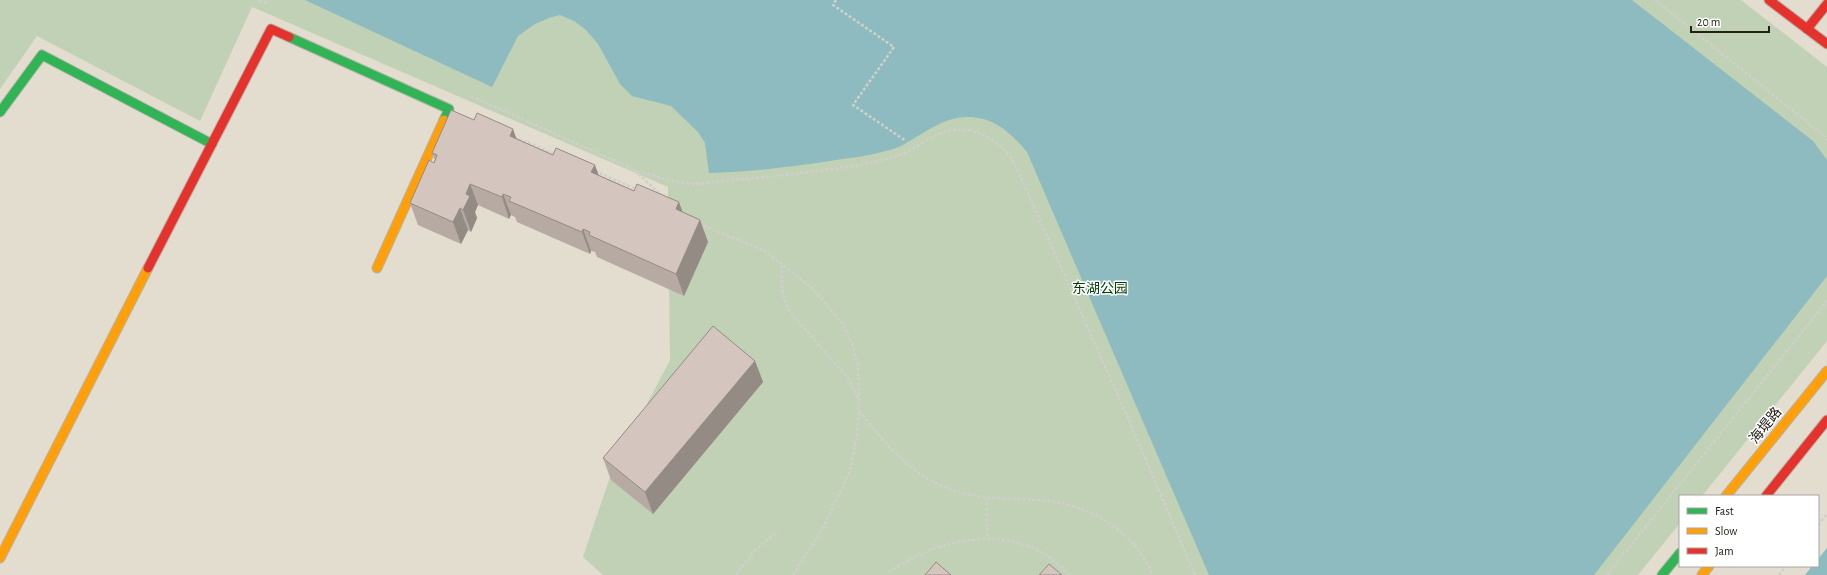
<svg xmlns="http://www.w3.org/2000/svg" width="1827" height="575" font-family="'Alegreya Sans','Noto Sans SC',sans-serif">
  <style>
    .green { fill: #c0d1b6 }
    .water { fill: #8dbbc0 }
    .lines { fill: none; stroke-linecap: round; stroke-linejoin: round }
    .fast-casing { stroke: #b7b3a8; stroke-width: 11 }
    .slow-casing { stroke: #b7b3a8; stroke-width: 11 }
    .jam-casing { stroke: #b7b3a8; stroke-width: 11 }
    .path { stroke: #d1cfcb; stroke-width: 2.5; stroke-dasharray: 3 2; stroke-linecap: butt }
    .fast { stroke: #30b455; stroke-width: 9 }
    .slow { stroke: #ff9f0a; stroke-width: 9 }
    .jam { stroke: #e5322d; stroke-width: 9 }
    .wall { fill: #b6aaa3 }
    .shaded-wall { fill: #948b85 }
    .building { fill: #d4c6be; stroke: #948b85 }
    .labels { text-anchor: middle; stroke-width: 3; stroke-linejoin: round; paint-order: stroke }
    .park-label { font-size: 14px; fill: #033d03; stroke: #fff }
    .street-label { font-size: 14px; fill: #232016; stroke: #fff }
  </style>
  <rect width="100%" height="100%" fill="#e2ddce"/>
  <polygon class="green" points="0,0 1741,0 1827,67 1827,341 1702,496 1680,496 1680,523 1638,575 603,575 583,557 612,471 670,360 668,187 252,7 200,121 37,36 0,89"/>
  <g class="water">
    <path d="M305 0H1632L1813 141 1827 160V276L1594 575H1209L1027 152C1010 132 994 117 967 117 942 117 922 135 901 146 895 149 885 151 878 153 863 157 846 158 830 161 790 167 750 172 709 173L705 143 698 132 671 106 632 96 620 84 598 44 585 29 574 21 560 15 549 18 535 24 518 36 492 87Z"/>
    <polygon points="1827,548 1827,575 1805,575 1812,566 1818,566 1818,559"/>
  </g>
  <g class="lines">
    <g class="fast-casing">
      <g id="fast">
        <polyline points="289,37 449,109 444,120"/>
        <polyline points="0,112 42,55 212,144"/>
        <polyline points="1662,575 1680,553"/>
      </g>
    </g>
    <g class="slow-casing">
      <g id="slow">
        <polyline points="377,268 444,120"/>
        <polyline points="1726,496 1827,371"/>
        <polyline points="0,558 148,268"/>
        <polyline points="1702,575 1709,566"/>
      </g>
    </g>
    <g class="jam-casing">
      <g id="jam">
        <polyline points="1769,0 1827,44"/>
        <polyline points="1807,29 1827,4"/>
        <polyline points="148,268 271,29 289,37"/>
        <polyline points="1766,496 1827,420"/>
      </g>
    </g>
    <g class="path">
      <polyline points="259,0 268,4"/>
      <polyline points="836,0 833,5 894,47 853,105 906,141"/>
      <polyline points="1655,0 1823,135 1827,140"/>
      <polyline points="471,96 633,169 662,196"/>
      <polyline points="514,137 555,154"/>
      <path d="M633 170C652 175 672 182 692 184 702 184 712 182 722 181 745 179 768 177 792 174 828 169 867 167 902 154 920 147 933 132 954 130 979 128 998 141 1013 160L1128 418 1195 575"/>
      <polyline points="595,171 638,190"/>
      <polyline points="699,224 765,251 814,290 842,323 852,344 858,365 859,407 857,436 850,471 824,526 793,575"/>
      <path d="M782 265C782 282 781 297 790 312L848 378 858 399"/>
      <path d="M859 411C887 444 905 471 947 488 976 500 1007 498 1037 500 1087 503 1132 528 1153 575"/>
      <polyline points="987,498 987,539"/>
      <polyline points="1818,525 1827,514"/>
      <path d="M889 572C943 535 1021 520 1069 575"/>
      <polyline points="736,575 753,552 778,531"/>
      <polyline points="1607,575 1827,301"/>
      <polyline points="1779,575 1786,566"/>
    </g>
    <use href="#fast" class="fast"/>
    <use href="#slow" class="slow"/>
    <use href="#jam" class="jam"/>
  </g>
  <g class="wall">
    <polygon points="517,139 700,220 708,242 684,296 597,257 595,252 591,251 590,254 517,222 515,217 511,215 509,219 478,205 475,212 477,218 471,232 468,230 461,244 418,225 410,203 435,160 432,153"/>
    <polygon points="755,361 763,382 653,514 611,480 603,458"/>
  </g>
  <g class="shaded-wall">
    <polygon points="513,129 521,151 510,136"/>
    <polygon points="595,165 603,187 591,172"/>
    <polygon points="470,184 478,205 475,212 477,218 471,232 463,210 466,194"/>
    <polygon points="503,194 511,215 509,219 502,197"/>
    <polygon points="679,202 687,224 676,209"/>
    <polygon points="460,208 468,230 461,244 453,222"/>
    <polygon points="700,220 708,242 684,296 676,274"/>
    <polygon points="583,229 591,251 590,254 582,232"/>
    <polygon points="755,361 763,382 653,514 645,492"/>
  </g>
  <g class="building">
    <polygon points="451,110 474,120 477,113 513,129 510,136 553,155 556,148 595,165 591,172 634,191 637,184 679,202 676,209 700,220 676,274 589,235 590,232 583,229 582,232 509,201 511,197 503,194 502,197 470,184 466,194 470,196 463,210 460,208 453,222 410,203 429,160 434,163 437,155 432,153"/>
    <polygon points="713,326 755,361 645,492 603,458"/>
    <polygon points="936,562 951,575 925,575"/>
    <polygon points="1049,564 1062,575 1039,575"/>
  </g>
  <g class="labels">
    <g class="park-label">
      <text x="1100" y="293">东湖公园</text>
    </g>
    <g class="street-label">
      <text transform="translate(1765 425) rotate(-51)" y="5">海堤路</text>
    </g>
  </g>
  <rect x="1679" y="495" width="140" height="72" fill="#ffffff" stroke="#a7a6a2"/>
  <rect x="1687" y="508" width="20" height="6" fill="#30b455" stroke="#a7a6a2"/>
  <text x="1715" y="515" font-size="12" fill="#232016">Fast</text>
  <rect x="1687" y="528" width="20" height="6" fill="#ff9f0a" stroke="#a7a6a2"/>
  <text x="1715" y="535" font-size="12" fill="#232016">Slow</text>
  <rect x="1687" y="548" width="20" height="6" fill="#e5322d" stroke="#a7a6a2"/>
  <text x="1715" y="555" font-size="12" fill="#232016">Jam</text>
  <path d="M1691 26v6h78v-6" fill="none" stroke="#232016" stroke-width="2"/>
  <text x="1697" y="26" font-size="12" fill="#232016" stroke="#ffffff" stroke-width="3" paint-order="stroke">20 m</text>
</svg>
